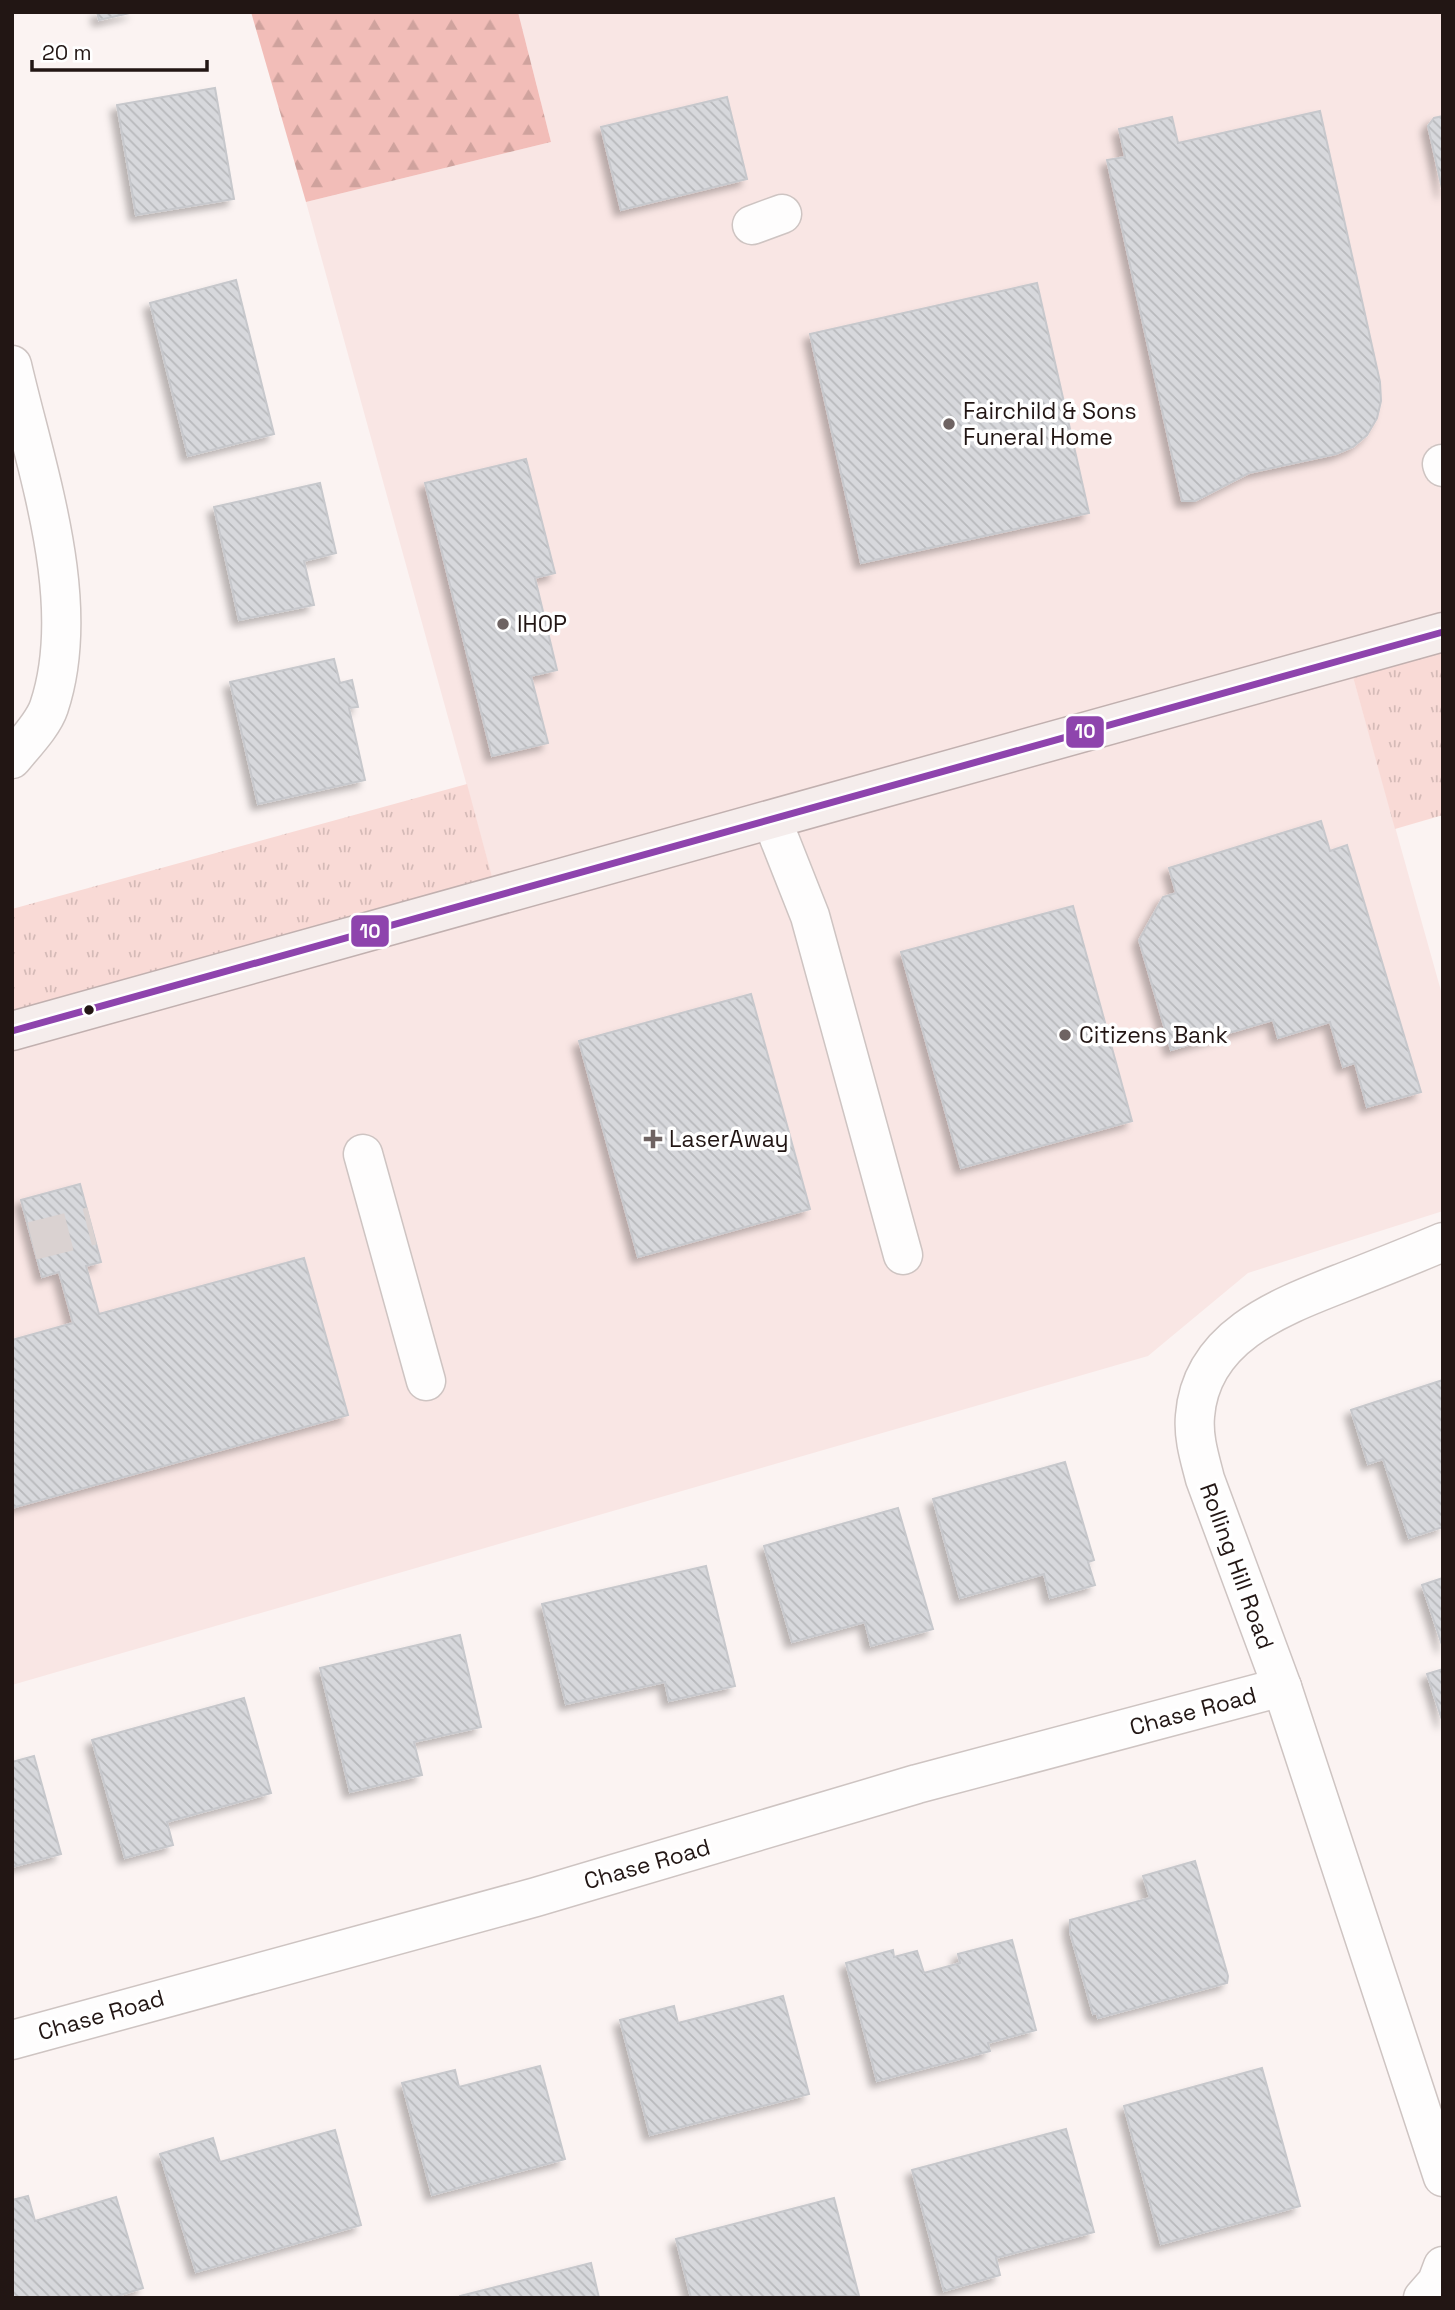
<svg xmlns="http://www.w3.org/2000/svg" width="1455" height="2310" font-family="'Space Grotesk',sans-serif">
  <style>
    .built { fill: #f9e6e4 }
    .grass { fill: url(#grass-tufts) }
    .forest { fill: url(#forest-firs) }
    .building { fill: url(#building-back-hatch); stroke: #c7c8cc; stroke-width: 2; filter: url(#shadow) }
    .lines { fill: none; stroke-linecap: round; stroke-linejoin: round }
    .minor-tunnel { stroke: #dad2d1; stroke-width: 38; stroke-dasharray: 38 19; stroke-linecap: butt }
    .minor-casing { stroke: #cec4c2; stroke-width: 41 }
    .major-casing { stroke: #c1b0af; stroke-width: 41 }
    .minor { stroke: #fefdfd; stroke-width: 38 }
    .major { stroke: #f5edec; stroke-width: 38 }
    .bus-1-casing { stroke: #fff; stroke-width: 12 }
    .bus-1 { stroke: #8e44ad; stroke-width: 7 }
    .poi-dot { fill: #6e6362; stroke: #fff; stroke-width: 2.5 }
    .bus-dot { fill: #221614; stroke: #fff; stroke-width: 2.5 }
    .labels { text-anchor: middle; stroke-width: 7; stroke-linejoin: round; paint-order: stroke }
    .poi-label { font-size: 23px; fill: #221614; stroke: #fff; text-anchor: start }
    .street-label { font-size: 23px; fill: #221614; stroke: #fff }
    .line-badge { stroke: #fff; stroke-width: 2.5 }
    .badge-label { font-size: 19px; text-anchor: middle; font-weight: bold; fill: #fff }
  </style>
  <defs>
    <pattern id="grass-tufts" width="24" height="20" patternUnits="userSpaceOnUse" patternTransform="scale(1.75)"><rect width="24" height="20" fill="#f9dad6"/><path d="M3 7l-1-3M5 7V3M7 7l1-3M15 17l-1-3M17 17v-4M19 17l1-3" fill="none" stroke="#d5bab7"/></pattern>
    <pattern id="forest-firs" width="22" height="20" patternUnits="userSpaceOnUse" patternTransform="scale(1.75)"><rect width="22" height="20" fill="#f2bdb8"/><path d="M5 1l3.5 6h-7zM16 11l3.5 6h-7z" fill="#cfa29d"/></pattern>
    <pattern id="building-back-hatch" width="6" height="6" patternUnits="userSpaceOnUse" patternTransform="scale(1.75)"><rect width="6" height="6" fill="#d7d8dc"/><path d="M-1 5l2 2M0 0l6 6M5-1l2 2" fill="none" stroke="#b8b9bc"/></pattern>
    <filter id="shadow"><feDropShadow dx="-6" dy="6" stdDeviation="3.5" flood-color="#0004"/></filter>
  </defs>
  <rect width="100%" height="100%" fill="#fbf3f2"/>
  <polygon class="built" points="518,12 1443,12 1443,633 1348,659 1443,998 1443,1211 1248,1273 1148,1356 12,1685 12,1031 497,895 306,202 551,142"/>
  <g class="grass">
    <polygon points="1443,633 1443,815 1395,829 1348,659"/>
    <polygon points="467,784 497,895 12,1031 12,909"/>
  </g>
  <polygon class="forest" points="251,12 518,12 551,142 306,202"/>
  <g class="building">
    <polygon points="97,12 134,12 99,20"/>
    <polygon points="215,88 234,199 136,215 117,105"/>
    <polygon points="727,97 747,179 621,210 601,127"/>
    <polygon points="1320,111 1380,382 1381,401 1377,418 1367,435 1353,447 1336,454 1249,473 1195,501 1182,501 1107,160 1125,157 1119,129 1172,117 1178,143"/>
    <polygon points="1443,116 1443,193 1428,126 1434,118"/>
    <polygon points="236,280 274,434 188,456 150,303"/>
    <polygon points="1037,283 1089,513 861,563 810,334"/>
    <polygon points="526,459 555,573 535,578 557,670 531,676 548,743 492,756 425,483"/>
    <polygon points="320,483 336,553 304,561 314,605 239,620 214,507"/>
    <polygon points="334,659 340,683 352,680 358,707 349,708 365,780 258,804 230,682"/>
    <polygon points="1321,821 1330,851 1347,845 1421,1092 1367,1107 1355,1063 1343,1067 1330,1022 1278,1038 1273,1020 1171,1050 1139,940 1163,897 1176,893 1169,868"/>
    <polygon points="1073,906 1132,1121 961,1168 901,952"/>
    <polygon points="751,994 810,1209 638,1257 579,1041"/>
    <polygon points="80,1184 101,1262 86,1266 99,1314 304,1258 348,1415 12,1508 12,1340 73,1323 59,1272 42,1277 21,1200"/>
    <polygon points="1443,1380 1443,1527 1409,1538 1383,1459 1368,1464 1351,1410"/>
    <polygon points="1065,1462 1094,1560 1088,1562 1095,1585 1050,1598 1044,1574 960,1598 933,1499"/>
    <polygon points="898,1508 933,1629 871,1646 865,1622 792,1642 764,1546"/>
    <polygon points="706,1566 735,1686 669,1701 665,1682 566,1704 542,1604"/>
    <polygon points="1443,1578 1443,1648 1422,1585"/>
    <polygon points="460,1635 481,1727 414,1742 422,1775 350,1792 320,1668"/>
    <polygon points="1443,1669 1443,1723 1427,1674"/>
    <polygon points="244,1698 271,1793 167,1822 173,1845 125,1858 92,1740"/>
    <polygon points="34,1756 61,1854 12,1867 12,1762"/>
    <polygon points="1195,1861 1228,1976 1227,1983 1098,2018 1097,2013 1093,2014 1070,1932 1070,1920 1150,1898 1143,1876"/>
    <polygon points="1012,1940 1036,2030 988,2043 990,2051 877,2081 846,1963 893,1950 894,1957 917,1951 924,1973 960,1963 958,1954"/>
    <polygon points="783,1996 809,2094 650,2135 620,2020 674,2006 678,2023"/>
    <polygon points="540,2066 565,2159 432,2195 402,2083 455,2070 459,2087"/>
    <polygon points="1262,2068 1300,2206 1161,2244 1124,2106"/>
    <polygon points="1066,2129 1094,2232 996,2258 1000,2275 944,2291 912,2170"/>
    <polygon points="335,2130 361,2225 196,2272 160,2154 213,2138 220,2162"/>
    <polygon points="28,2196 35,2221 116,2197 143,2288 111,2298 12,2298 12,2200"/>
    <polygon points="834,2198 859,2296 691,2298 676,2239"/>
    <polygon points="591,2263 599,2298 460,2298 460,2296"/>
  </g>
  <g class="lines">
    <polyline class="minor-tunnel" points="32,1241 92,1226"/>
    <g class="minor-casing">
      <g id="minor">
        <polyline points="752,225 782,214"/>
        <path d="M12 365C36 469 84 602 49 707 43 725 24 744 12 759"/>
        <polyline points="1442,464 1443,467"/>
        <polyline points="772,820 810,916 903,1255"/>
        <polyline points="363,1154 426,1381"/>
        <path d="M1443 1242C1410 1256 1377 1269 1344 1282 1280 1307 1201 1336 1195 1416 1193 1438 1200 1459 1205 1479L1282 1687 1443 2177"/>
        <polyline points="12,2040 536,1897 917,1784 1282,1687"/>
        <polyline points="1423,2298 1437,2282 1443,2266"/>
      </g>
    </g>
    <g class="major-casing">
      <polyline id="major" points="12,1031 1443,632"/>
    </g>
    <use href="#minor" class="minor"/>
    <use href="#major" class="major"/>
    <g class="bus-1-casing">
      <polyline id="bus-1" points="12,1031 1443,632"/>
    </g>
    <use href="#bus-1" class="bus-1"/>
  </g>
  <g class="poi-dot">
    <circle cx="949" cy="424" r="7"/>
    <circle cx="503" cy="624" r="7"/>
    <circle cx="1065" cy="1035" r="7"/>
    <path d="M649.5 1128.5h7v7h7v7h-7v7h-7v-7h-7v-7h7z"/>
  </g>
  <circle class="bus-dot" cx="89" cy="1010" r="6"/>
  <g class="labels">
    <g class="poi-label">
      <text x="963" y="419">Fairchild &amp; Sons<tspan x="963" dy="26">Funeral Home</tspan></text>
      <text x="517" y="632">IHOP</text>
      <text x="1079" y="1043">Citizens Bank</text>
      <text x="669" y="1147">LaserAway</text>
    </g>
    <g class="street-label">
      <text transform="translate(1237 1566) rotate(70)" y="8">Rolling Hill Road</text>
      <text transform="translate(1193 1711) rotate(-15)" y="8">Chase Road</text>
      <text transform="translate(647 1864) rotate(-16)" y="8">Chase Road</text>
      <text transform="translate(101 2015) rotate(-16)" y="8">Chase Road</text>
    </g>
  </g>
  <g class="line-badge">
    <rect x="1065" y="715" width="40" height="34" rx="7" fill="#8e44ad"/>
    <rect x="350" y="914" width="40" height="34" rx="7" fill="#8e44ad"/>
  </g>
  <g class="badge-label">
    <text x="1085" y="738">10</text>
    <text x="370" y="938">10</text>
  </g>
  <rect width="1455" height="2310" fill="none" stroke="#221614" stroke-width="28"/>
  <path d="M32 60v10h175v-10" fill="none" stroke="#221614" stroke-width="3.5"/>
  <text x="42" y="60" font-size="21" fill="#221614" stroke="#ffffff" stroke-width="5" paint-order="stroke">20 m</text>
</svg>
